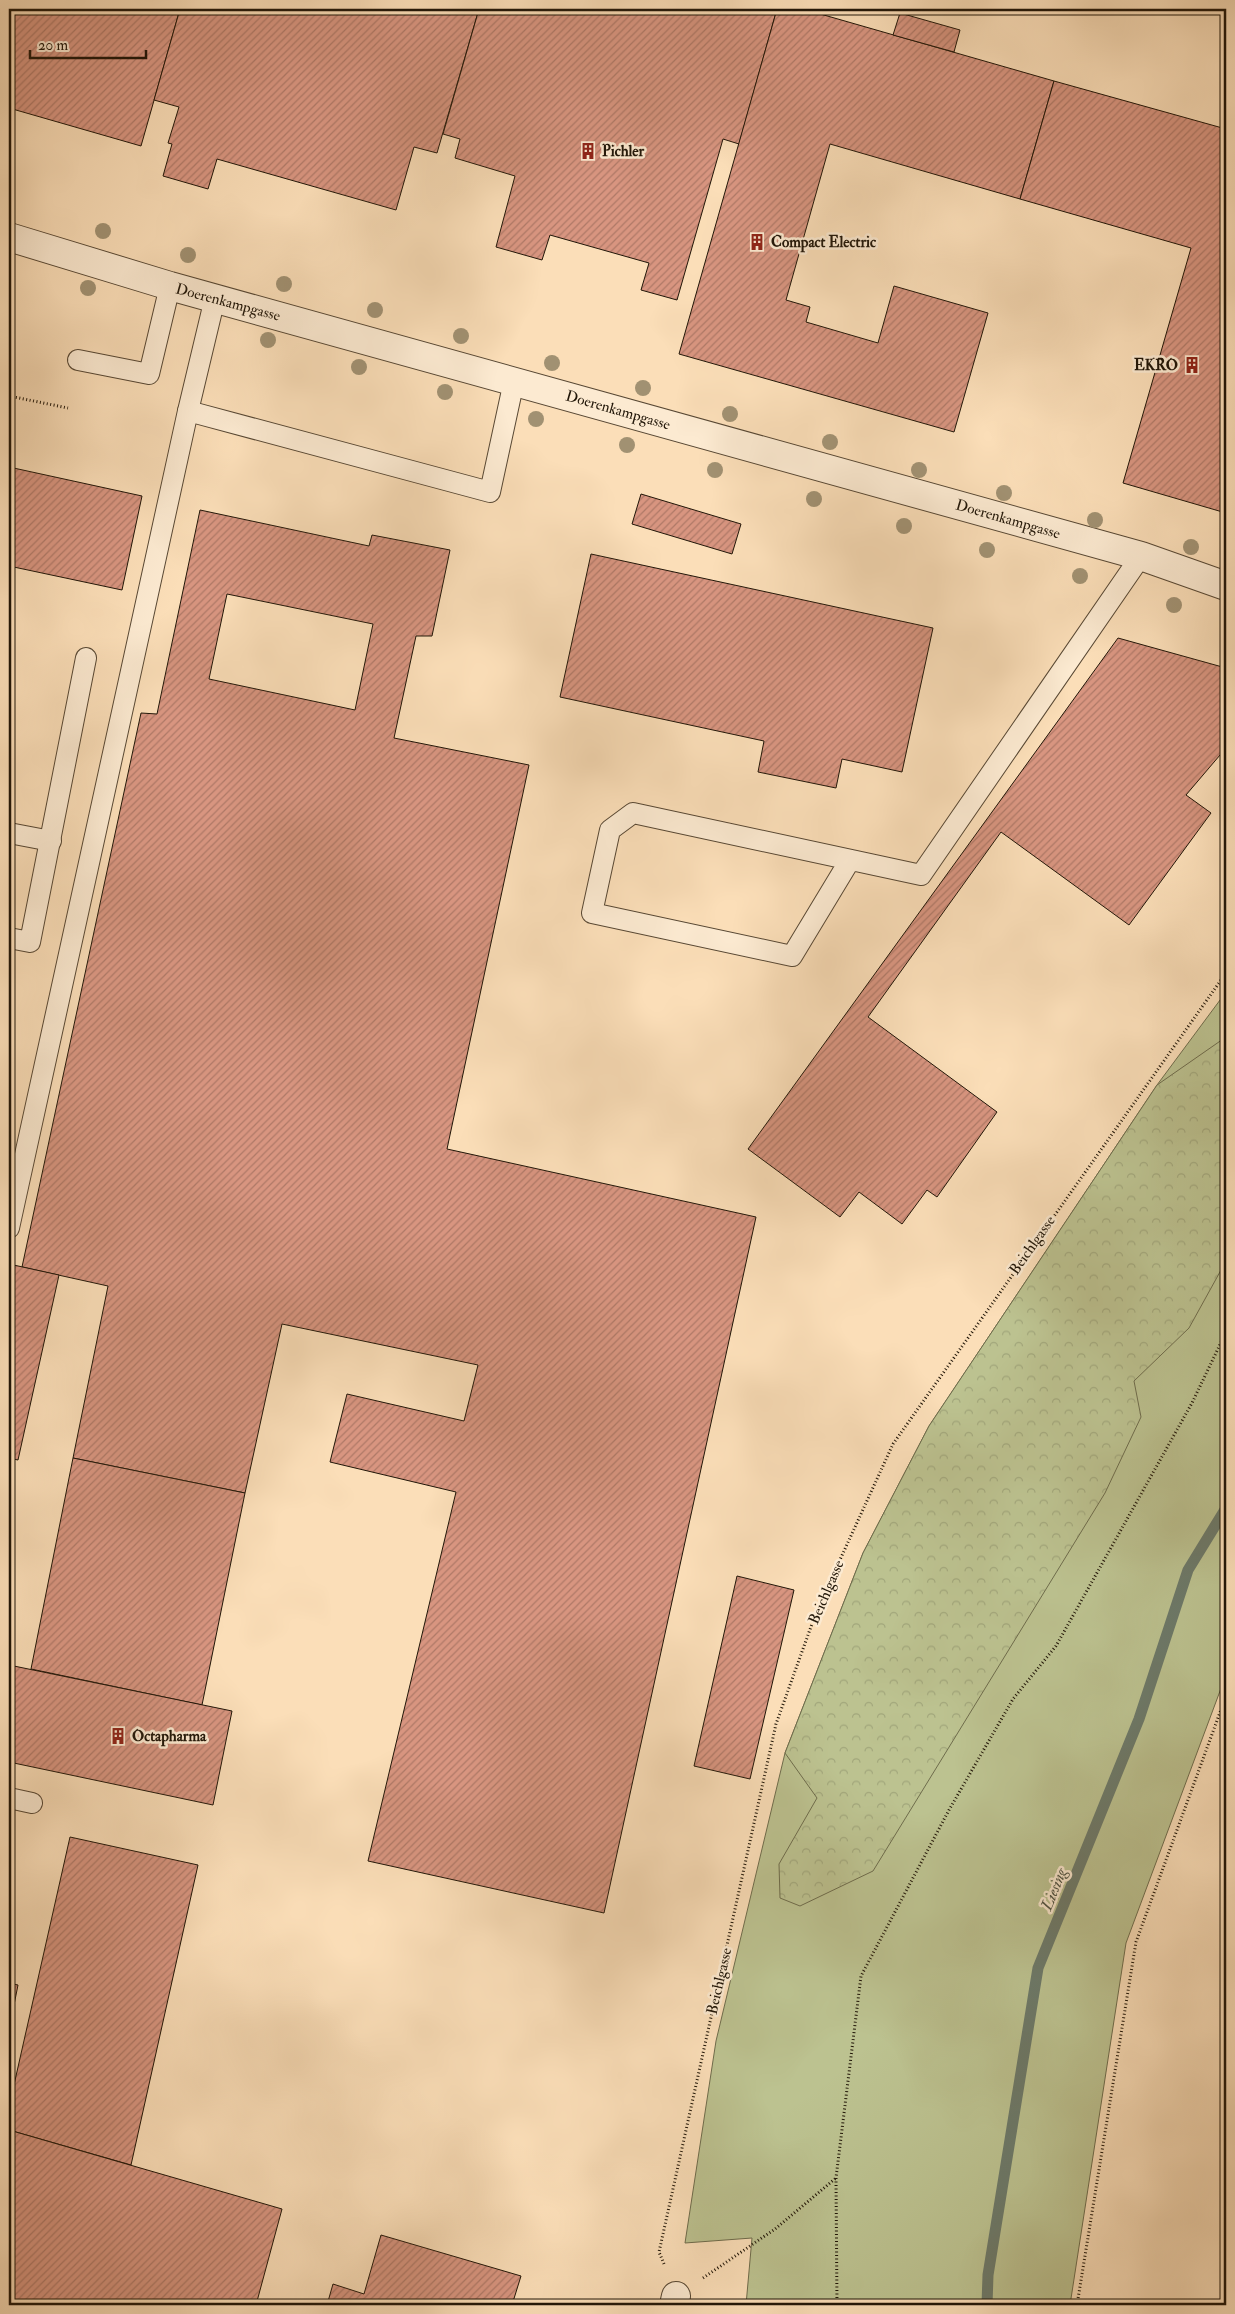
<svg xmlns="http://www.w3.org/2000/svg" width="1235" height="2314" font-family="'IM FELL Double Pica',serif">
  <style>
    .green { fill: #bcc290; stroke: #6e6c4c }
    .forest { fill: url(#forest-crowns); stroke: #6e6c4c }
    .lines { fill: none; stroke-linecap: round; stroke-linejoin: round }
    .stream { stroke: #6d7a6a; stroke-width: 11 }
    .building { fill: url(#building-hatch); stroke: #211608; fill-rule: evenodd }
    .service-casing { stroke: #584834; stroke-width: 22 }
    .minor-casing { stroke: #584834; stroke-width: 30 }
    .path { stroke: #211608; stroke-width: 3; stroke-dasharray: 1 2.5; stroke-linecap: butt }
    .service { stroke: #fcead1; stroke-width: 20 }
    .minor { stroke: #fcead1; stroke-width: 28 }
    .tree { fill: #a19172 }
    .labels { text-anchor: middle; stroke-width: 5; stroke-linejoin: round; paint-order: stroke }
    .poi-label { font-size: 15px; font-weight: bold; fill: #211608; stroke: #fcead1; text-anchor: start }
    .street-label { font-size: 15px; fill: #211608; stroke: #fcead1 }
    .water-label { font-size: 16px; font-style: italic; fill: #4d5041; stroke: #fcead1 }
  </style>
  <defs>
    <pattern id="forest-crowns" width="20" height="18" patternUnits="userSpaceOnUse" patternTransform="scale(1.25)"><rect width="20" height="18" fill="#bcc290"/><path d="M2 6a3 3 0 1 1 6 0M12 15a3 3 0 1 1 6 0" fill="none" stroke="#a1a67b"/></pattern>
    <pattern id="building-hatch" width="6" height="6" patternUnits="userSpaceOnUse" patternTransform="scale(1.25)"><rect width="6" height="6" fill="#d89580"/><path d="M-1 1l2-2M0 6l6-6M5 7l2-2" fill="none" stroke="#af7967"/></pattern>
  </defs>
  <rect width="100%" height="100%" fill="#fbdeb8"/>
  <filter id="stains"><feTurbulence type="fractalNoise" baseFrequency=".004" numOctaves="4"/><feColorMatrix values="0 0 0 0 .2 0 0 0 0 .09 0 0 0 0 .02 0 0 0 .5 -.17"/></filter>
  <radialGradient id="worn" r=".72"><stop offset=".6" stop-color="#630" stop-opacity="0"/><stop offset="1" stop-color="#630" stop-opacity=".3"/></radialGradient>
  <polygon class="green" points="1226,992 1226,1675 1126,1943 1070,2305 746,2305 752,2238 685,2243 716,2041 785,1753 863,1553 929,1426 1157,1085"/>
  <polygon class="forest" points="1226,1037 1226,1261 1189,1328 1134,1381 1141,1417 1105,1493 873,1871 800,1906 780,1898 779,1864 817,1798 785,1753 863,1553 929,1426 1157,1085"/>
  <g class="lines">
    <polyline class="stream" points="987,2305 988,2275 1038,1968 1139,1719 1188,1570 1226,1508"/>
  </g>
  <g class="building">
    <polygon points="9,9 180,9 141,146 9,108"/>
    <polygon points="180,9 479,9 437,153 414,147 396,210 217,159 208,189 163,176 172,144 168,143 179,107 154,100"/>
    <polygon points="479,9 777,9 739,144 723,139 677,300 641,290 649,263 550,235 542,260 496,247 515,176 455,158 460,139 443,134"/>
    <polygon points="777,9 803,9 1054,81 1020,199 830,144 786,300 810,307 806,322 878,343 894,286 988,313 954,432 679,354"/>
    <polygon points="900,13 960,30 954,52 893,35"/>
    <polygon points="1054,81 1226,129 1226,513 1123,483 1191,248 1020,199"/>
    <polygon points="9,467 142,496 122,590 9,566"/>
    <polygon points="641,494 741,524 732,554 632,524"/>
    <path d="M200 510 369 546 372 535 450 550 432 636H416L394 738 529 765 447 1149 756 1217 604 1913 368 1861 456 1492 330 1462 347 1394 464 1421 478 1365 282 1324 245 1493 73 1458 108 1286 22 1267 141 713 157 714ZM227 594 373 624 355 710 209 679Z"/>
    <polygon points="591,554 933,628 902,772 842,759 836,788 758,772 764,741 560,697"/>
    <polygon points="1118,638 1226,668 1226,748 1186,795 1211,813 1129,925 1001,832 868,1017 997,1112 937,1197 927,1190 902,1224 859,1192 840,1217 748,1149"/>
    <polygon points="9,1264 59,1275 18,1460 9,1458"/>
    <polygon points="73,1458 245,1493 202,1705 31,1669"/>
    <polygon points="737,1576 794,1590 750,1779 694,1766"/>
    <polygon points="9,1665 232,1711 213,1805 9,1762"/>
    <polygon points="70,1837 198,1865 131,2165 9,2130 9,2107"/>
    <polygon points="9,1983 18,1985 9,2030"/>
    <polygon points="9,2130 282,2209 256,2305 9,2305"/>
    <polygon points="381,2235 521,2276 512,2305 327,2305 333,2284 364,2294"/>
  </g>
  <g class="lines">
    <g class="service-casing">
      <g id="service">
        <polyline points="215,298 188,411 490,492 514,381"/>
        <polyline points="78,360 149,374 170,286"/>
        <polyline points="9,833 51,841"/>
        <polyline points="850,860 792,956 592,913 610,830 633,813 921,875 1141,556"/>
        <polyline points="9,938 30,942 86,658"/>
        <polyline points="9,1228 188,411"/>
        <polyline points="9,1798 32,1803"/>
      </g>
    </g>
    <g class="minor-casing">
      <g id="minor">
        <polyline points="9,237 170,286 1141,556 1226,586"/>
        <polyline points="674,2305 676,2296"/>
      </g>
    </g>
    <g class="path">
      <polyline points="9,289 11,279"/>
      <polyline points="9,396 68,408"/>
      <polyline points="664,2264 659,2252 776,1724 817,1610 893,1444 1226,973"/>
      <polyline points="703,2278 775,2229 836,2178"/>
      <polyline points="837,2305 836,2178 861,1976 949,1810 1013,1699 1056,1646 1192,1403 1226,1332"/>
      <polyline points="1077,2305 1136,1942 1226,1696"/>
    </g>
    <use href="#service" class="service"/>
    <use href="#minor" class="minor"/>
  </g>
  <g class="tree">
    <circle cx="103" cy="231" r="8"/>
    <circle cx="188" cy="255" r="8"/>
    <circle cx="284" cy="284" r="8"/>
    <circle cx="88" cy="288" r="8"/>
    <circle cx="375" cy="310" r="8"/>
    <circle cx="461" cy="336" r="8"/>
    <circle cx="268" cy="340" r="8"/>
    <circle cx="552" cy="363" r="8"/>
    <circle cx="359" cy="367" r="8"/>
    <circle cx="643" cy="388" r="8"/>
    <circle cx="445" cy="392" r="8"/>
    <circle cx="730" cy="414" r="8"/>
    <circle cx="536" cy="419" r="8"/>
    <circle cx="830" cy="442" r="8"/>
    <circle cx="627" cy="445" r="8"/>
    <circle cx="715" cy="470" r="8"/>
    <circle cx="919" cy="470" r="8"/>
    <circle cx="1004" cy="493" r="8"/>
    <circle cx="814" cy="499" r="8"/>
    <circle cx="1095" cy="520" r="8"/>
    <circle cx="904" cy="526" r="8"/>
    <circle cx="1191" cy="547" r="8"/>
    <circle cx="987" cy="550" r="8"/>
    <circle cx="1080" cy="576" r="8"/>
    <circle cx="1174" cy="605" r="8"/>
  </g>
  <defs>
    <g id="building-bare" transform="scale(1.35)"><path d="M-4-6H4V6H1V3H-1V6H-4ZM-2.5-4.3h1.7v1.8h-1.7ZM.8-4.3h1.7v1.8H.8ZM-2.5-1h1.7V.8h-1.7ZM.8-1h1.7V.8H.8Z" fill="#8f2418" stroke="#fcead1" stroke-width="2.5" paint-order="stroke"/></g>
  </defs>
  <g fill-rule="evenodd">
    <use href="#building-bare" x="588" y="151"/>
    <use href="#building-bare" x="757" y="242"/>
    <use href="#building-bare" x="1192" y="365"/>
    <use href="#building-bare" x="118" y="1736"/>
  </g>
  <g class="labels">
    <g class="poi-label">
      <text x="602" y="156">Pichler</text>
      <text x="771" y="247">Compact Electric</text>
      <text x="1178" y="370" text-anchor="end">EKRO</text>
      <text x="132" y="1741">Octapharma</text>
    </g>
    <g class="street-label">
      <text transform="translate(228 302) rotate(15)" y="5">Doerenkampgasse</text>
      <text transform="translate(618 410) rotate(16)" y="5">Doerenkampgasse</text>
      <text transform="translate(1008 519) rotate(16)" y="5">Doerenkampgasse</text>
      <text transform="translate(1032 1245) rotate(-55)" y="5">Beichlgasse</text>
      <text transform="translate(826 1592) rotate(-67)" y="5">Beichlgasse</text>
      <text transform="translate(719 1981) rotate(-77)" y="5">Beichlgasse</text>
    </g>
    <g class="water-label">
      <text transform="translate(1053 1889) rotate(-68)" y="6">Liesing</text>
    </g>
  </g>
  <rect width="1235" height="2314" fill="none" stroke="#fbdeb8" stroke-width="30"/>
  <rect x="10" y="10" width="1215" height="2294" fill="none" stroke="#211608" stroke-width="2.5"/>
  <rect x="15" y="15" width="1205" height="2284" fill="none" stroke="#211608"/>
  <path d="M30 50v8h116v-8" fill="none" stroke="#211608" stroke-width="2.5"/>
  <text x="38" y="50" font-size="15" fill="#211608" stroke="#fcead1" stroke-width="4" paint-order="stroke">20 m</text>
  <rect width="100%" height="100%" filter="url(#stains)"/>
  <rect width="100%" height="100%" fill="url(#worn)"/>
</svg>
